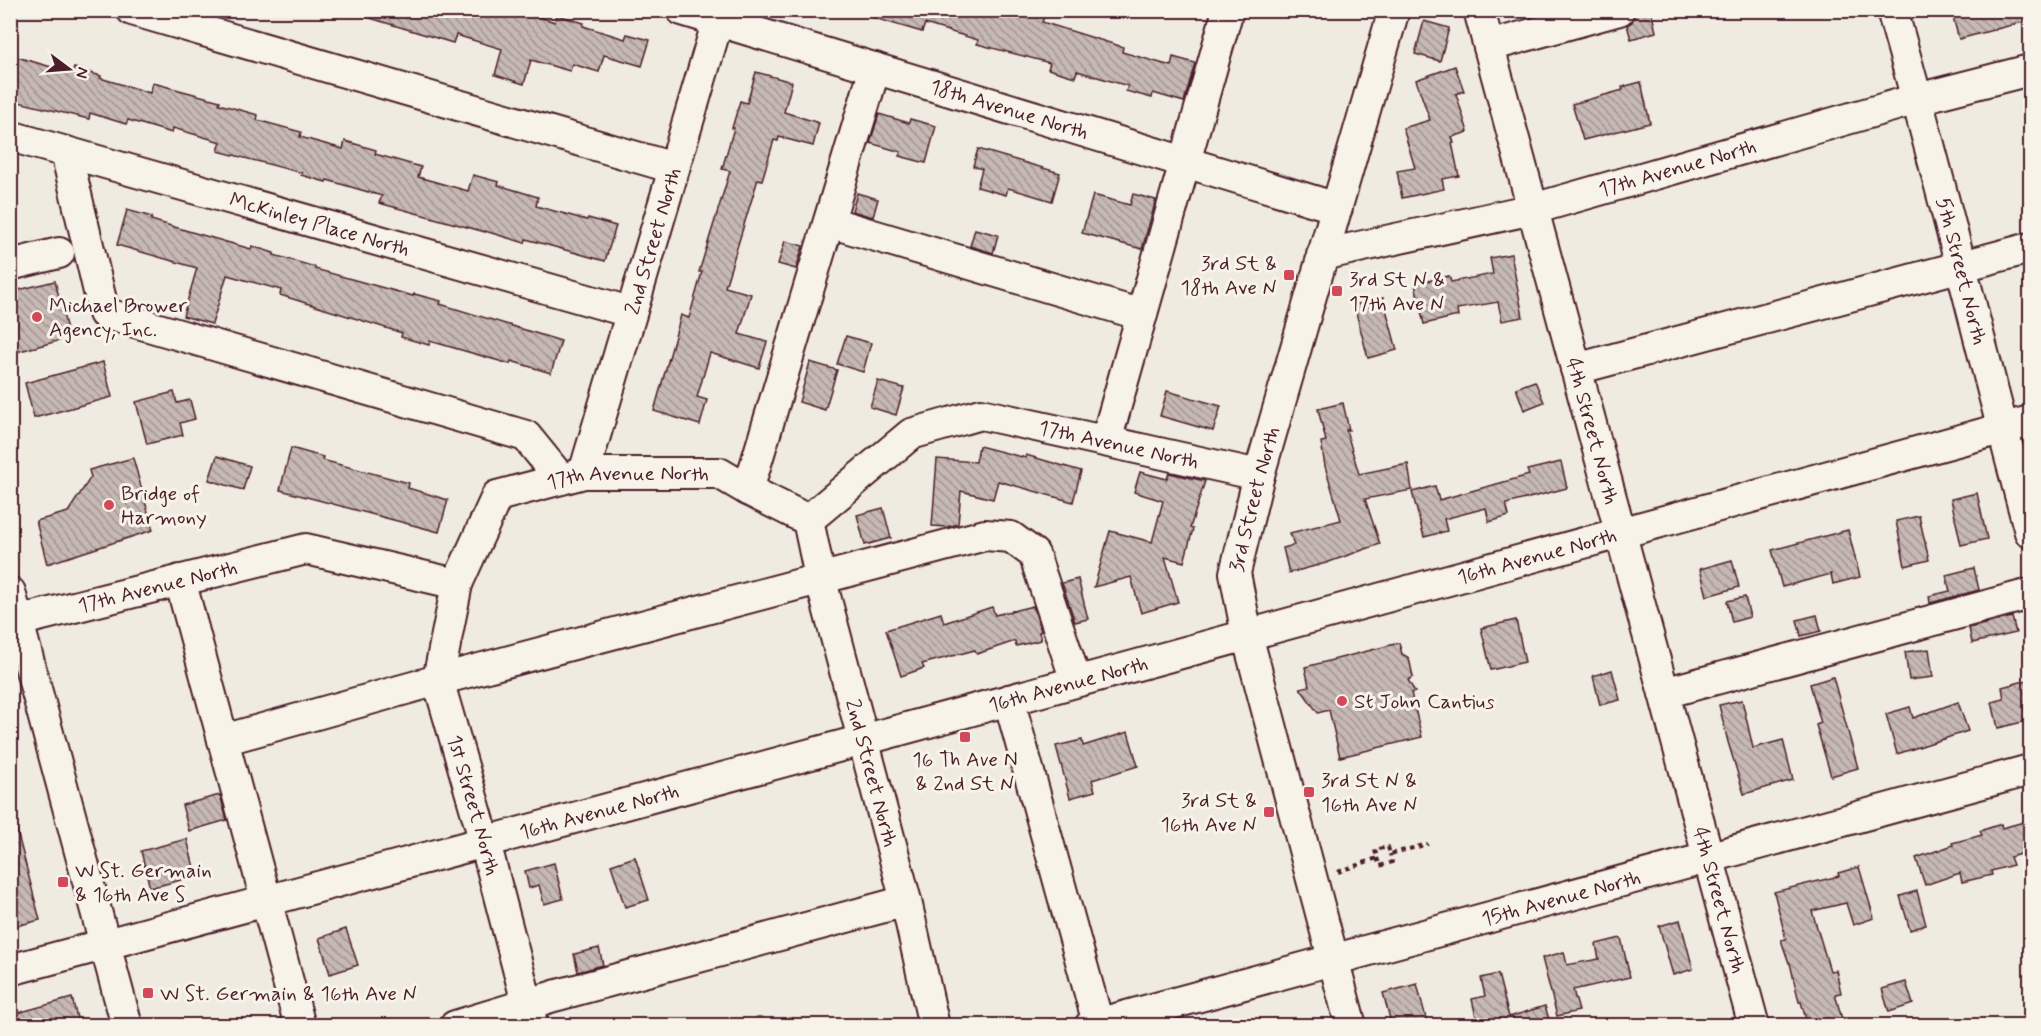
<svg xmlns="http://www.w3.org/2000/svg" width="2041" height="1036" font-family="Mynerve,sans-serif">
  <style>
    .building { fill: url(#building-back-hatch); stroke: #4a1f2b; stroke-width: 1.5 }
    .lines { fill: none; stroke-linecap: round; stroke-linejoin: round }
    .minor-casing { stroke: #4a1f2b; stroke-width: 34 }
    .path { stroke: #4a1f2b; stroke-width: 4; stroke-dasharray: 4.5 4.5; stroke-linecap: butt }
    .minor { stroke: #f7f3e8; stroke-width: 30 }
    .poi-dot { fill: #d1495b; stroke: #f7f3e8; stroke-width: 2 }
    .labels { text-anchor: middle; stroke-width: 6; stroke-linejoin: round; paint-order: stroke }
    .street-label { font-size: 21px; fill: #4a1f2b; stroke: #f7f3e8 }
    .poi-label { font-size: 21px; fill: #4a1f2b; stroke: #f7f3e8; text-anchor: start }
  </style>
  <defs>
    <pattern id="building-back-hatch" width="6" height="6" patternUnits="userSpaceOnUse" patternTransform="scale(1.5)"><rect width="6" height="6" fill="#c6b8b3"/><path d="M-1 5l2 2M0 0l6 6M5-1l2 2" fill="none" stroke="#a39592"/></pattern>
  </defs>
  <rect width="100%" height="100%" fill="#f0ebe0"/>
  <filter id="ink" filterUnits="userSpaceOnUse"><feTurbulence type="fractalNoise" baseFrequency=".0167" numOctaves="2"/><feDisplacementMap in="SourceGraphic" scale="12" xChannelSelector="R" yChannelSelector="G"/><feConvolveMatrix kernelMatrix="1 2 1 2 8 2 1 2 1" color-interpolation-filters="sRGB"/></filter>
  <g filter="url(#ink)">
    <g class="building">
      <polygon points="361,10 516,10 555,22 557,15 584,23 583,26 625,39 627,34 650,40 642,66 604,55 599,72 572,64 570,71 531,60 524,84 495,75 502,49 456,35 453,43 360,15"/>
      <polygon points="864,10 1005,10 1024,16 1025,11 1044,17 1042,22 1123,47 1122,52 1171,66 1173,57 1195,63 1184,102 1153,93 1152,98 1126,91 1128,86 1077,71 1075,77 1048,69 1050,63 977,44 978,40 925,24 922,32 864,15"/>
      <polygon points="1636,10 1651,10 1656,32 1631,39 1627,25 1632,22"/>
      <polygon points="1951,10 2031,10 2031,20 1959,39"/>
      <polygon points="1424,21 1449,28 1440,61 1415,54"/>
      <polygon points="10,55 72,73 74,68 101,76 100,78 150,93 153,83 220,101 219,104 258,115 257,120 301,132 300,137 343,149 345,141 376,150 375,154 421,167 418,177 468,191 473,175 499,182 498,185 538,197 536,206 587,220 588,218 616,226 605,261 526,239 525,243 485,231 485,232 379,203 382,196 327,180 326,182 301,175 302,173 218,151 221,142 173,128 172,133 128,120 126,124 90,113 89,119 10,100"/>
      <polygon points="1455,66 1464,91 1456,94 1468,132 1452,137 1454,143 1452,143 1459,176 1442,179 1444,189 1402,198 1397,171 1415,168 1403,128 1430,120 1416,80"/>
      <polygon points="756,72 792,82 784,112 819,123 813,146 779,137 778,141 774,140 762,180 758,179 725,287 751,294 739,334 767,342 759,368 710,353 697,397 707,400 700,425 654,411 681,315 689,318 702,272 699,272 730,171 722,169 734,128 732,128 740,101 747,103"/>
      <polygon points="1641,82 1650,123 1583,140 1572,104 1623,90 1622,87"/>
      <polygon points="879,114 909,123 910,119 936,126 926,163 899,156 901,152 870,143"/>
      <polygon points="978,149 1060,173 1052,201 1008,188 1006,195 977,187 982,169 973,166"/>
      <polygon points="857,193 878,199 873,217 852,211"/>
      <polygon points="1133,194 1156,200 1142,249 1082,233 1093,195 1130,205"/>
      <polygon points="127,210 152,217 151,220 188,231 251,249 252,246 274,253 274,255 315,267 315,269 413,296 414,294 441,301 440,304 561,341 551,373 511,361 510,364 430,341 429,345 401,337 402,333 280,295 281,290 227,275 212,324 183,316 197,268 117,245"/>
      <polygon points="975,229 998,235 993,253 970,246"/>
      <polygon points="785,241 803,246 796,269 778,264"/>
      <polygon points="1511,254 1523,317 1502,321 1498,302 1457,309 1458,316 1424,324 1415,284 1449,276 1451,282 1493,274 1490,258"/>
      <polygon points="55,281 69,338 16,352 10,331 10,292"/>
      <polygon points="1383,298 1397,350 1368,358 1354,305"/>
      <polygon points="846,336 871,343 863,372 837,364"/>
      <polygon points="103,362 112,397 34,418 25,383"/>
      <polygon points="810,362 837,370 825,410 799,402"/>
      <polygon points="878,381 904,388 896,415 870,407"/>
      <polygon points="1535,381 1544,402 1524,410 1516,388"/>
      <polygon points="1167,391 1221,406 1213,431 1160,416"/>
      <polygon points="174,392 177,403 190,400 195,419 180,423 183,435 147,444 136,402"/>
      <polygon points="1343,403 1349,430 1346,430 1359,474 1408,464 1412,490 1365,499 1380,544 1326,563 1289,573 1283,548 1294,545 1290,533 1341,520 1325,466 1321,442 1326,441 1318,409"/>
      <polygon points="979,446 1026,458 1026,455 1081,471 1073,502 998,481 993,499 961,491 958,524 947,527 932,526 937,459 976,462"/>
      <polygon points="291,448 323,457 322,460 409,483 408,488 448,500 439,532 280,490"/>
      <polygon points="217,456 250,466 243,490 209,480"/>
      <polygon points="133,458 153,530 47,564 36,521 68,512 91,477 89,470"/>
      <polygon points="1561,462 1567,488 1506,504 1509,516 1489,522 1486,508 1444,519 1447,531 1424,537 1412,492 1435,486 1439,500 1529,475 1527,470"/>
      <polygon points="1140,472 1167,479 1169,473 1205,481 1190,528 1193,529 1184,562 1165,557 1178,602 1141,613 1131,577 1094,587 1110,531 1152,542 1163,501 1134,492"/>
      <polygon points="1977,493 1987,539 1961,545 1951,499"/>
      <polygon points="883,508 891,538 865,545 857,515"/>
      <polygon points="1919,516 1929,560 1905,566 1896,521"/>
      <polygon points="1848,530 1860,577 1833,584 1831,574 1782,587 1772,550"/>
      <polygon points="1732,560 1739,587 1707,596 1700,569"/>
      <polygon points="1974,568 1979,590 1930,603 1929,596 1950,591 1946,575"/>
      <polygon points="1078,579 1088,619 1075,622 1062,583"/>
      <polygon points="1745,597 1750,617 1732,622 1727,601"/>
      <polygon points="1033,606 1041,631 1039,632 1041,640 1016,646 1015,641 977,654 975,650 922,664 924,668 901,676 886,630 941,613 944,623 992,607 995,615"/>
      <polygon points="1817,615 1821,631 1801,636 1797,620"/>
      <polygon points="2012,617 2016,633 1972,643 1969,628"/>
      <polygon points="1516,620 1525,662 1491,670 1481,628"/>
      <polygon points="1399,643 1402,654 1409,658 1413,677 1408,680 1415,692 1411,693 1422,737 1340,757 1329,710 1318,713 1300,688 1309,686 1305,667"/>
      <polygon points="1929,649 1933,677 1909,680 1905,652"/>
      <polygon points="1612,670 1620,700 1600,705 1593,676"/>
      <polygon points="1833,677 1858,768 1831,776 1816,725 1821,723 1810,684"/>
      <polygon points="2028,680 2031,691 2031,720 1998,728 1992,702 2004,699 2002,687"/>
      <polygon points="1742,700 1753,748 1783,740 1793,780 1744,794 1728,742 1719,705"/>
      <polygon points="1958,702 1968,731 1897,754 1886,714 1910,707 1913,718"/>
      <polygon points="1128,732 1138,766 1092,780 1095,791 1070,798 1056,746 1082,740 1083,746"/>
      <polygon points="220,795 227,820 189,831 182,805"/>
      <polygon points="2031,820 2031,851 2010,857 2013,865 1991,871 1992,875 1962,882 1960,873 1925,885 1916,858 1953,845 1952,843 1982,835 1980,831 2001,824 2002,828"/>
      <polygon points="10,827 16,827 40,920 16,926 10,907"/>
      <polygon points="187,839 196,876 150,888 141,851"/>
      <polygon points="635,857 649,900 625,907 611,865"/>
      <polygon points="554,863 563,899 544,904 539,885 529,888 525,871"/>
      <polygon points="1859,867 1874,918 1853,925 1846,903 1812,911 1830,971 1836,970 1841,993 1835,994 1844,1026 1808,1026 1801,1002 1799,1002 1790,963 1789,963 1781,940 1786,939 1774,892 1839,876 1838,873"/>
      <polygon points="1917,891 1926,925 1910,930 1900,896"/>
      <polygon points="1680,920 1693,969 1673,975 1659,926"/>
      <polygon points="346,929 358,965 330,974 319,938"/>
      <polygon points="1621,938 1630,977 1573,990 1579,1011 1557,1016 1542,958 1564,952 1567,965 1599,959 1596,944"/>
      <polygon points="599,948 603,965 578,972 574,954"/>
      <polygon points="1498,974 1509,1017 1545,1006 1551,1026 1478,1026 1472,999 1485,996 1481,978"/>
      <polygon points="1906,982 1913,1004 1889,1012 1882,989"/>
      <polygon points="1417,984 1427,1022 1415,1026 1392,1026 1383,993"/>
      <polygon points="72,998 79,1026 10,1026 10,1015"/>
    </g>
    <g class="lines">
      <g class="minor-casing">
        <g id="minor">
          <polyline points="132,10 674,168"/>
          <path id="s1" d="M682 10 1337 208"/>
          <path id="s2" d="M1479 10 1754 1026"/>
          <path id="s3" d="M1892 10C1942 183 1983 359 2030 532"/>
          <polyline points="1489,46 1619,10"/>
          <path id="s4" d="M10 136 630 312"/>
          <polyline points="66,152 104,313 526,436 561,479"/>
          <polyline points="829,222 1142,315"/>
          <path id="s5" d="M1322 255 1533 209 1917 99 2030 70"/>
          <polyline points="10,265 59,253"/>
          <polyline points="1576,369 2030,248"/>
          <polyline points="1106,441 1228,10"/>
          <path id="s6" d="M584 473 721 10"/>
          <polyline points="748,490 875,68"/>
          <path id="s7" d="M808 520 820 577 906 901 934 1026"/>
          <path id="s8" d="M808 520 911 434 981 414 1259 475"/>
          <polyline points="180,580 300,1026"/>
          <path id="s9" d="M457 584 438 680 485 842 533 1026"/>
          <polyline points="10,592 127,1026"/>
          <path id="s10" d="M10 623 306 549 457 584 497 496 584 473H719L748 490 808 520"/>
          <polyline points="1664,693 2030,594"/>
          <polyline points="1009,700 1098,1023"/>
          <polyline points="223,740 438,680 985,535 1011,537 1034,554 1076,681"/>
          <path id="s11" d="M10 970 863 740 2030 421"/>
          <polyline points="455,1026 554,996 906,901"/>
          <path id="s12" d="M1090 1026 2030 770"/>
          <path id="s13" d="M1351 1026 1247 635 1235 573 1259 475 1394 10"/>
        </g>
      </g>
      <g class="path">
        <polyline points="1377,858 1380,866 1392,862 1390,854"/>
        <polyline points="1338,872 1377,858 1375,850 1388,847 1390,854 1428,844"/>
      </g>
      <use href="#minor" class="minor"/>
    </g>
  </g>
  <g class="poi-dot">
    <rect x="1283" y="269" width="12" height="12" rx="3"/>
    <rect x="1331" y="285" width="12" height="12" rx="3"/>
    <circle cx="37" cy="317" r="6"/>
    <circle cx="109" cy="505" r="6"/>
    <circle cx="1342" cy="701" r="6"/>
    <rect x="959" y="731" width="12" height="12" rx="3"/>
    <rect x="1303" y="786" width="12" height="12" rx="3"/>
    <rect x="1263" y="806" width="12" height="12" rx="3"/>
    <rect x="57" y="876" width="12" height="12" rx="3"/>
    <rect x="142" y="987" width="12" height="12" rx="3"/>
  </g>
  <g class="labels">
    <g class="street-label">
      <text dy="7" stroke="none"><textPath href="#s1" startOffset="342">18th Avenue North</textPath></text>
      <text dy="7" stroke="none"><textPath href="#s5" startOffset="366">17th Avenue North</textPath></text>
      <text dy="7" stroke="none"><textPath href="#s4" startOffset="322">McKinley Place North</textPath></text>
      <text dy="7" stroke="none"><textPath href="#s6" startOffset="242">2nd Street North</textPath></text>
      <text dy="7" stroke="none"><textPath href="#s3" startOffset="270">5th Street North</textPath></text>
      <text dy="7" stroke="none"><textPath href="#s2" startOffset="436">4th Street North</textPath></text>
      <text dy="7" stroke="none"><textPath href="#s8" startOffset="348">17th Avenue North</textPath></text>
      <text dy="7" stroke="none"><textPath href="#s10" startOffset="690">17th Avenue North</textPath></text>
      <text dy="7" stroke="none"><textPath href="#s13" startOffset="544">3rd Street North</textPath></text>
      <text dy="7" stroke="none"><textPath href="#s11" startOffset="1582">16th Avenue North</textPath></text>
      <text dy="7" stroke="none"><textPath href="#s10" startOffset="152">17th Avenue North</textPath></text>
      <text dy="7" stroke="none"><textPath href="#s11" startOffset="1096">16th Avenue North</textPath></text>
      <text dy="7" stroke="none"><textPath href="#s7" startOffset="261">2nd Street North</textPath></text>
      <text dy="7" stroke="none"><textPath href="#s9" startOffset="228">1st Street North</textPath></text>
      <text dy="7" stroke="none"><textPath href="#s11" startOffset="610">16th Avenue North</textPath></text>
      <text dy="7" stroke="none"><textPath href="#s12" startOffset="488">15th Avenue North</textPath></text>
      <text dy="7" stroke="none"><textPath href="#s2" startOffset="922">4th Street North</textPath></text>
    </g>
    <g class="poi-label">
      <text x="1277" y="270" text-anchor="end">3rd St &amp;<tspan x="1277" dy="24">18th Ave N</tspan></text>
      <text x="1349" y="286">3rd St N &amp;<tspan x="1349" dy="24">17th Ave N</tspan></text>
      <text x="49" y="312">Michael Brower<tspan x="49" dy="24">Agency, Inc.</tspan></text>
      <text x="121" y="500">Bridge of<tspan x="121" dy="24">Harmony</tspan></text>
      <text x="1354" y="708">St John Cantius</text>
      <text x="965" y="766" text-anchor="middle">16 Th Ave N<tspan x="965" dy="24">&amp; 2nd St N</tspan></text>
      <text x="1321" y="787">3rd St N &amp;<tspan x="1321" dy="24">16th Ave N</tspan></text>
      <text x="1257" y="807" text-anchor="end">3rd St &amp;<tspan x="1257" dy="24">16th Ave N</tspan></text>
      <text x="75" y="877">W St. Germain<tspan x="75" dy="24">&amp; 16th Ave S</tspan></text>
      <text x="160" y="1000">W St. Germain &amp; 16th Ave N</text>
    </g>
  </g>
  <rect width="2041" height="1036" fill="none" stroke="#f7f3e8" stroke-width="36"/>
  <rect x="18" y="18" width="2005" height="1000" fill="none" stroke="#4a1f2b" stroke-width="2" filter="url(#ink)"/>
  <g transform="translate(69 69) rotate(106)" stroke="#f7f3e8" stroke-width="4.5" paint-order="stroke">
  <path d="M0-4.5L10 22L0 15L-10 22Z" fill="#4a1f2b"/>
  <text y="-9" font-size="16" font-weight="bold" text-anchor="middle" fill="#4a1f2b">N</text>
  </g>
</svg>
